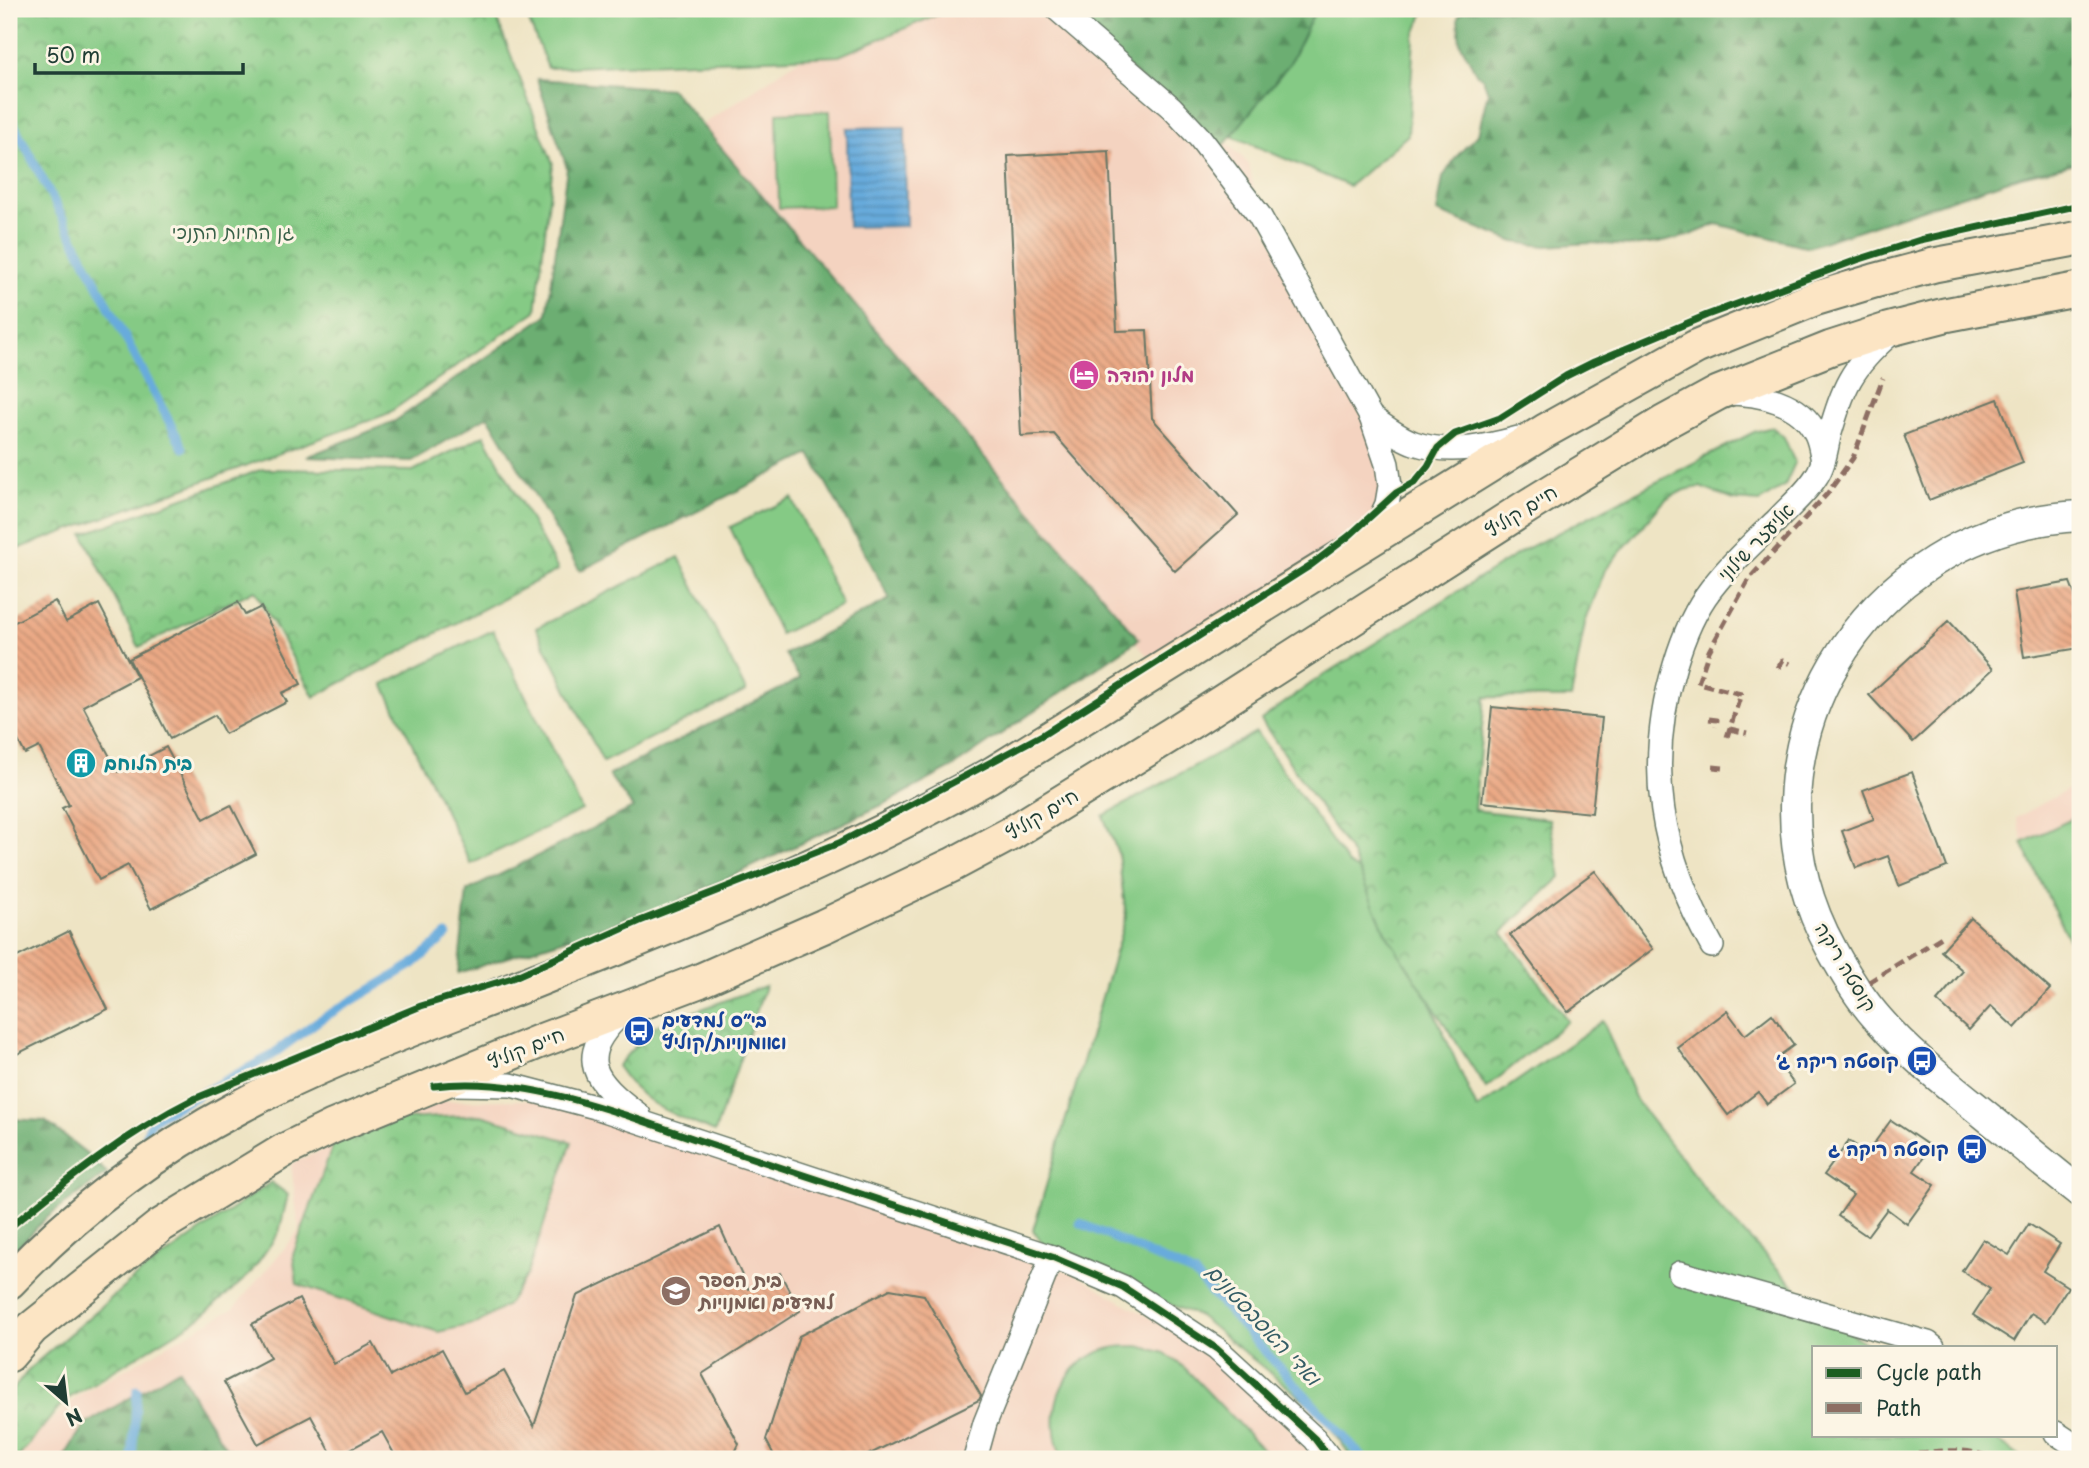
<svg xmlns="http://www.w3.org/2000/svg" width="2089" height="1468" font-family="'Playpen Sans','Playpen Sans Hebrew',sans-serif">
  <style>
    .built { fill: #f4d3c0 }
    .grass { fill: #85ca85; stroke: #52845c; stroke-width: 2 }
    .forest { fill: url(#forest-firs); stroke: #467653; stroke-width: 2 }
    .park { fill: url(#park-crowns); stroke: #52845c; stroke-width: 2 }
    .water { fill: url(#water-rules); stroke: #437488; stroke-width: 2 }
    .lines { fill: none; stroke-linecap: round; stroke-linejoin: round }
    .stream { stroke: #67abdc; stroke-width: 9 }
    .building { fill: url(#building-back-hatch) }
    .minor-casing { stroke: #677766; stroke-width: 26 }
    .tertiary-casing { stroke: #677766; stroke-width: 33 }
    .secondary-casing { stroke: #677766; stroke-width: 37 }
    .minor { stroke: #fff; stroke-width: 23 }
    .tertiary { stroke: #fff; stroke-width: 30 }
    .secondary { stroke: #fce5c4; stroke-width: 33 }
    .quiet { stroke: #8d6e63; stroke-width: 5; stroke-dasharray: 10 5; stroke-linecap: butt }
    .cycleway-casing { stroke: #fcf5e5; stroke-width: 11 }
    .cycleway { stroke: #1b5e20; stroke-width: 7 }
    .labels { text-anchor: middle; stroke-width: 6; stroke-linejoin: round; paint-order: stroke }
    .park-label { font-size: 19px; fill: #386048; stroke: #fcf5e5 }
    .hotel-label { font-size: 19px; font-weight: bold; fill: #b23c85; stroke: #fcf5e5; text-anchor: start }
    .street-label { font-size: 19px; fill: #1f3d34; stroke: #fcf5e5 }
    .culture-label { font-size: 19px; font-weight: bold; fill: #0d838f; stroke: #fcf5e5; text-anchor: start }
    .transit-label { font-size: 19px; font-weight: bold; fill: #164399; stroke: #fcf5e5; text-anchor: end }
    .education-label { font-size: 19px; font-weight: bold; fill: #785e54; stroke: #fcf5e5; text-anchor: start }
    .water-label { font-size: 21px; font-style: italic; fill: #355e66; stroke: #fcf5e5 }
  </style>
  <defs>
    <pattern id="forest-firs" width="22" height="20" patternUnits="userSpaceOnUse" patternTransform="scale(1.75)"><rect width="22" height="20" fill="#6cae72"/><path d="M5 1l3.5 6h-7zM16 11l3.5 6h-7z" fill="#588f5e"/></pattern>
    <pattern id="park-crowns" width="20" height="18" patternUnits="userSpaceOnUse" patternTransform="scale(1.75)"><rect width="20" height="18" fill="#85ca85"/><path d="M2 6a3 3 0 1 1 6 0M12 15a3 3 0 1 1 6 0" fill="none" stroke="#6ca56e"/></pattern>
    <pattern id="water-rules" width="6" height="5" patternUnits="userSpaceOnUse" patternTransform="scale(1.75)"><rect width="6" height="5" fill="#67abdc"/><path d="M0 2.5h6" fill="none" stroke="#548cb3"/></pattern>
    <pattern id="building-back-hatch" width="6" height="6" patternUnits="userSpaceOnUse" patternTransform="scale(1.75)"><rect width="6" height="6" fill="#eba985"/><path d="M-1 5l2 2M0 0l6 6M5-1l2 2" fill="none" stroke="#be8b6e"/></pattern>
  </defs>
  <rect width="100%" height="100%" fill="#fcf5e5"/>
  <filter id="ink" filterUnits="userSpaceOnUse"><feTurbulence type="fractalNoise" baseFrequency=".0143" numOctaves="2"/><feDisplacementMap in="SourceGraphic" scale="14" xChannelSelector="R" yChannelSelector="G"/><feConvolveMatrix kernelMatrix="1 2 1 2 8 2 1 2 1" color-interpolation-filters="sRGB"/></filter>
  <filter id="wash" filterUnits="userSpaceOnUse"><feTurbulence type="fractalNoise" baseFrequency=".00686" numOctaves="4" result="noise"/><feDisplacementMap in="SourceGraphic" scale="28" xChannelSelector="R" yChannelSelector="G"/><feGaussianBlur stdDeviation="1.57" result="paint"/><feColorMatrix in="noise" values="0 0 0 0 0 0 0 0 0 0 0 0 0 0 0 0 0 1.4 0 .05"/><feComposite in="paint" operator="in"/></filter>
  <g filter="url(#wash)">
    <rect width="100%" height="100%" fill="#eee4c4"/>
    <g class="built">
      <polygon points="874,9 1088,9 1249,164 1259,215 1387,464 1381,517 1159,669 690,133"/>
      <polygon points="2080,783 2080,940 2026,849 2016,818"/>
      <polygon points="536,1100 1074,1274 1214,1355 1303,1441 1316,1459 21,1459 22,1447 79,1395 234,1308 299,1231 291,1164 434,1101"/>
    </g>
    <g class="grass">
      <polygon points="524,9 951,9 839,56 548,68"/>
      <polygon points="1046,9 1425,9 1414,37 1408,135 1349,186 1225,133"/>
      <polygon points="830,111 832,206 779,208 777,113"/>
      <polygon points="792,498 842,605 780,634 730,527"/>
      <polygon points="679,557 746,691 603,762 536,628"/>
      <polygon points="493,630 582,810 471,864 383,684"/>
      <polygon points="1256,732 1348,864 1377,882 1477,1109 1603,1021 1636,1100 1719,1207 1812,1305 1870,1347 1814,1347 1814,1435 1990,1435 2023,1459 1353,1459 1320,1413 1199,1316 1052,1257 1033,1230 1126,916 1118,853 1103,816"/>
      <polygon points="2080,815 2080,946 2073,949 2022,843"/>
      <path d="M1139 1346 1165 1353 1186 1369 1272 1459H1063C1059 1453 1058 1447 1056 1439 1050 1403 1062 1369 1097 1353 1111 1346 1124 1346 1139 1346Z"/>
    </g>
    <g class="forest">
      <polygon points="1064,9 1316,9 1290,63 1225,144 1218,148"/>
      <polygon points="1465,9 2080,9 2080,162 2021,176 1808,247 1717,224 1688,236 1658,243 1631,246 1591,243 1545,246 1514,242 1437,212 1443,177 1456,157 1478,134 1488,92 1483,78 1477,74 1460,43 1458,17"/>
      <polygon points="537,79 671,89 1139,639 953,767 886,803 669,906 458,973 467,891 633,808 609,775 800,679 785,654 890,599 810,454 580,571 488,416 411,461 306,457 395,421 547,315 567,168"/>
      <polygon points="9,1119 45,1121 85,1152 107,1173 45,1219 9,1257"/>
      <polygon points="179,1369 197,1403 226,1448 261,1459 63,1459 84,1425"/>
    </g>
    <g class="park">
      <polygon points="9,9 493,9 553,164 536,311 387,414 9,552"/>
      <polygon points="1772,427 1784,437 1795,463 1785,485 1760,502 1734,500 1700,487 1684,490 1665,500 1605,570 1585,623 1571,698 1485,697 1474,810 1549,819 1561,877 1502,932 1568,1021 1486,1088 1385,932 1352,855 1261,720 1313,682 1524,550 1754,432"/>
      <polygon points="484,435 558,570 314,697 255,590 139,647 83,534 263,469 413,471"/>
      <path d="M765 986 715 1132C671 1113 645 1108 617 1066L652 1027Z"/>
      <polygon points="481,1115 572,1142 527,1274 507,1305 478,1323 438,1332 297,1284 293,1255 334,1142 403,1119"/>
      <polygon points="271,1182 288,1195 279,1232 249,1275 200,1318 64,1401 17,1459 9,1459 9,1395 30,1368 139,1274"/>
    </g>
    <polygon class="water" points="905,127 906,226 848,227 847,128"/>
    <g class="lines">
      <g class="stream">
        <polyline points="9,115 183,448"/>
        <polyline points="146,1134 150,1125 157,1117 269,1057 318,1021 412,965 447,935"/>
        <polyline points="1080,1223 1194,1274 1364,1459"/>
        <polyline points="132,1459 137,1390"/>
      </g>
    </g>
    <g id="blocks">
      <g class="building">
        <polygon points="1109,151 1117,331 1147,330 1152,418 1238,515 1175,571 1054,434 1021,436 1008,156"/>
        <polygon points="1998,399 2023,463 1929,500 1904,435"/>
        <polygon points="2070,582 2080,608 2080,648 2024,657 2014,592"/>
        <polygon points="55,601 66,622 99,604 137,677 83,706 118,772 166,747 204,819 231,805 256,854 151,909 128,865 99,880 62,808 69,805 39,747 25,754 9,723 9,625"/>
        <polygon points="238,602 245,615 261,607 301,684 282,693 287,702 225,734 215,715 170,739 129,659"/>
        <polygon points="1949,621 1993,669 1913,742 1869,695"/>
        <polygon points="1492,707 1602,718 1592,813 1482,802"/>
        <polygon points="1912,772 1947,867 1899,886 1888,856 1856,868 1842,831 1874,819 1863,790"/>
        <polygon points="1595,871 1653,949 1568,1012 1510,935"/>
        <polygon points="1971,918 2050,989 2015,1028 1991,1006 1969,1030 1937,1001 1963,971 1941,951"/>
        <polygon points="69,931 108,1009 9,1058 9,961"/>
        <polygon points="1727,1011 1745,1035 1772,1014 1794,1045 1775,1059 1794,1084 1767,1104 1758,1092 1728,1115 1678,1048"/>
        <polygon points="1891,1120 1931,1147 1914,1171 1935,1185 1907,1224 1887,1209 1867,1236 1838,1216 1853,1195 1824,1175 1849,1141 1867,1153"/>
        <polygon points="2029,1224 2060,1244 2043,1271 2068,1287 2046,1322 2031,1313 2014,1341 1973,1315 1990,1289 1962,1271 1983,1239 2009,1255"/>
        <polygon points="720,1227 748,1289 780,1273 800,1311 702,1374 739,1444 732,1459 397,1459 382,1432 334,1458 311,1416 258,1444 224,1382 270,1358 252,1324 299,1299 334,1364 373,1343 391,1376 442,1349 465,1392 504,1371 534,1426 577,1296"/>
        <polygon points="890,1289 924,1295 981,1396 979,1400 860,1459 776,1459 766,1440 799,1336"/>
      </g>
    </g>
  </g>
  <g filter="url(#ink)">
    <use href="#blocks" fill-opacity="0" stroke="#677766" stroke-width="2"/>
    <g class="lines">
      <g class="minor-casing">
        <g id="minor">
          <polyline points="1057,9 1172,108 1200,138 1259,215 1371,417 1387,464 1390,486 1387,504 1381,517 1367,534"/>
          <path d="M1725 393C1758 393 1801 401 1816 434 1820 442 1821 452 1823 461"/>
          <path d="M1371 417C1384 426 1399 438 1414 443 1449 455 1484 447 1518 438"/>
          <path d="M1712 946C1661 856 1644 766 1675 665 1683 638 1693 612 1711 589 1731 563 1754 542 1777 520 1790 506 1806 493 1816 477 1824 466 1826 449 1829 436 1844 386 1850 369 1890 334"/>
          <path d="M622 1013C573 1058 594 1081 639 1115"/>
          <polyline points="454,1084 511,1085 595,1107 1052,1257 1123,1287 1217,1349 1315,1439 1330,1459"/>
          <polyline points="1680,1273 1928,1343 1933,1347"/>
          <polyline points="2056,1433 2080,1449"/>
          <polyline points="975,1459 985,1423 1052,1257"/>
        </g>
      </g>
      <g class="tertiary-casing">
        <path id="tertiary" d="M2080 516C1863 526 1725 756 1832 950 1845 974 1860 999 1879 1020 1912 1058 1955 1090 1994 1122 2022 1145 2051 1170 2080 1192"/>
      </g>
      <g class="secondary-casing">
        <g id="secondary">
          <path d="M9 1282C75 1212 153 1152 239 1107 337 1054 444 1018 547 976 697 917 848 855 989 776L1545 431 1696 347 1814 299 1874 281 1934 265 2080 238"/>
          <polyline points="9,1355 32,1328 160,1226 283,1151 332,1127 543,1040 699,981 824,926 952,865 1010,834 1172,734 1528,506 1663,423 1718,393 1831,348 1887,330 1945,315 2080,289"/>
        </g>
      </g>
      <use href="#minor" class="minor"/>
      <use href="#tertiary" class="tertiary"/>
      <use href="#secondary" class="secondary"/>
      <g class="quiet">
        <polyline points="1778,668 1783,660 1790,664"/>
        <polyline points="1709,719 1717,720 1716,727"/>
        <polyline points="1730,729 1747,733"/>
        <polyline points="1727,737 1741,694 1698,683 1709,651 1749,579 1827,494 1853,458 1883,378"/>
        <polyline points="1713,767 1724,768"/>
        <polyline points="1856,990 1945,935"/>
        <path d="M1918 1453C1941 1451 1971 1447 1991 1459"/>
      </g>
      <g class="cycleway-casing">
        <g id="cycleway">
          <path d="M434 1086C534 1074 634 1120 728 1150 836 1186 944 1221 1052 1257L1123 1287 1217 1349 1315 1439 1330 1459"/>
          <path d="M9 1228C67 1180 126 1133 194 1099L421 1006 512 978 640 921 839 843 1044 734 1311 565 1349 536 1396 493 1414 483 1428 466 1438 448 1455 434 1500 418 1566 376 1594 362 1707 315 1857 260 1920 240 2080 205"/>
        </g>
      </g>
      <use href="#cycleway" class="cycleway"/>
    </g>
  </g>
  <defs>
    <g id="hotel-disc" transform="scale(1.575)"><circle r="9.5" fill="#d1479c" stroke="#fcf5e5"/><path d="M-6-4.5h1.5V1H6V5H4.5V3h-9V5H-6ZM-4 0a1.8 1.8 0 1 1 3.6 0ZM.5 0V-2.5h3Q6-2.5 6 0Z" fill="#fff"/></g>
    <g id="building-disc" transform="scale(1.575)"><circle r="9.5" fill="#0f9aa8" stroke="#fcf5e5"/><path d="M-4-6H4V6H1V3H-1V6H-4ZM-2.5-4.3h1.7v1.8h-1.7ZM.8-4.3h1.7v1.8H.8ZM-2.5-1h1.7V.8h-1.7ZM.8-1h1.7V.8H.8Z" fill="#fff"/></g>
    <g id="bus-disc" transform="scale(1.575)"><circle r="9.5" fill="#1a4fb4" stroke="#fcf5e5"/><path d="M-5-6H5V4H4V6H2V4H-2V6H-4V4H-5ZM-3.5-4V0h7V-4ZM-3.5 1.2v1.5H-2V1.2ZM2 1.2v1.5H3.5V1.2Z" fill="#fff"/></g>
    <g id="school-disc" transform="scale(1.575)"><circle r="9.5" fill="#8d6e63" stroke="#fcf5e5"/><path d="M0-5L7-2L0 1L-7-2ZM-4 1L0 2.5L4 1V4Q0 6-4 4Z" fill="#fff"/></g>
  </defs>
  <g fill-rule="evenodd">
    <use href="#hotel-disc" x="1084" y="375"/>
    <use href="#building-disc" x="81" y="763"/>
    <use href="#bus-disc" x="639" y="1031"/>
    <use href="#bus-disc" x="1922" y="1061"/>
    <use href="#bus-disc" x="1972" y="1149"/>
    <use href="#school-disc" x="676" y="1291"/>
  </g>
  <g class="labels">
    <g class="park-label">
      <text x="233" y="239">גן החיות התנכי</text>
    </g>
    <g class="hotel-label">
      <text x="1107" y="382">מלון יהודה</text>
    </g>
    <g class="street-label">
      <text transform="translate(1521 511) rotate(-32)" y="7">חיים קוליץ</text>
      <text transform="translate(1756 542) rotate(-46)" y="7">אליעזר שילוני</text>
      <text transform="translate(1042 814) rotate(-31)" y="7">חיים קוליץ</text>
      <text transform="translate(1846 967) rotate(59)" y="7">קוסטה ריקה</text>
      <text transform="translate(526 1048) rotate(-22)" y="7">חיים קוליץ</text>
    </g>
    <g class="culture-label">
      <text x="104" y="770">בית הלוחם</text>
    </g>
    <g class="transit-label">
      <text x="662" y="1027" text-anchor="start">בי״ס למדעים<tspan x="662" dy="22">ואומנויות/קוליץ</tspan></text>
      <text x="1899" y="1068">קוסטה ריקה ג׳</text>
      <text x="1949" y="1156">קוסטה ריקה ג</text>
    </g>
    <g class="education-label">
      <text x="699" y="1287">בית הספר<tspan x="699" dy="22">למדעים ואמנויות</tspan></text>
    </g>
    <g class="water-label">
      <text transform="translate(1263 1325) rotate(47)" y="7">ואדי האסבסטונים</text>
    </g>
  </g>
  <rect width="2089" height="1468" fill="none" stroke="#fcf5e5" stroke-width="35"/>
  <rect x="1812" y="1346" width="245" height="91" fill="#fcf5e5" stroke="#a4ab9e" stroke-width="2"/>
  <rect x="1826" y="1368" width="35" height="10" fill="#1b5e20" stroke="#a4ab9e" stroke-width="2"/>
  <text x="1876" y="1380" font-size="21" fill="#1f3d34">Cycle path</text>
  <rect x="1826" y="1403" width="35" height="10" fill="#8d6e63" stroke="#a4ab9e" stroke-width="2"/>
  <text x="1876" y="1416" font-size="21" fill="#1f3d34">Path</text>
  <g transform="translate(66 1402) rotate(152)" stroke="#fcf5e5" stroke-width="5" paint-order="stroke">
  <path d="M0-5L12 26L0 18L-12 26Z" fill="#1f3d34"/>
  <text y="-10" font-size="19" font-weight="bold" text-anchor="middle" fill="#1f3d34">N</text>
  </g>
  <path d="M35 63v10h208v-10" fill="none" stroke="#1f3d34" stroke-width="3.5"/>
  <text x="46" y="63" font-size="21" fill="#1f3d34" stroke="#fcf5e5" stroke-width="5" paint-order="stroke">50 m</text>
</svg>
